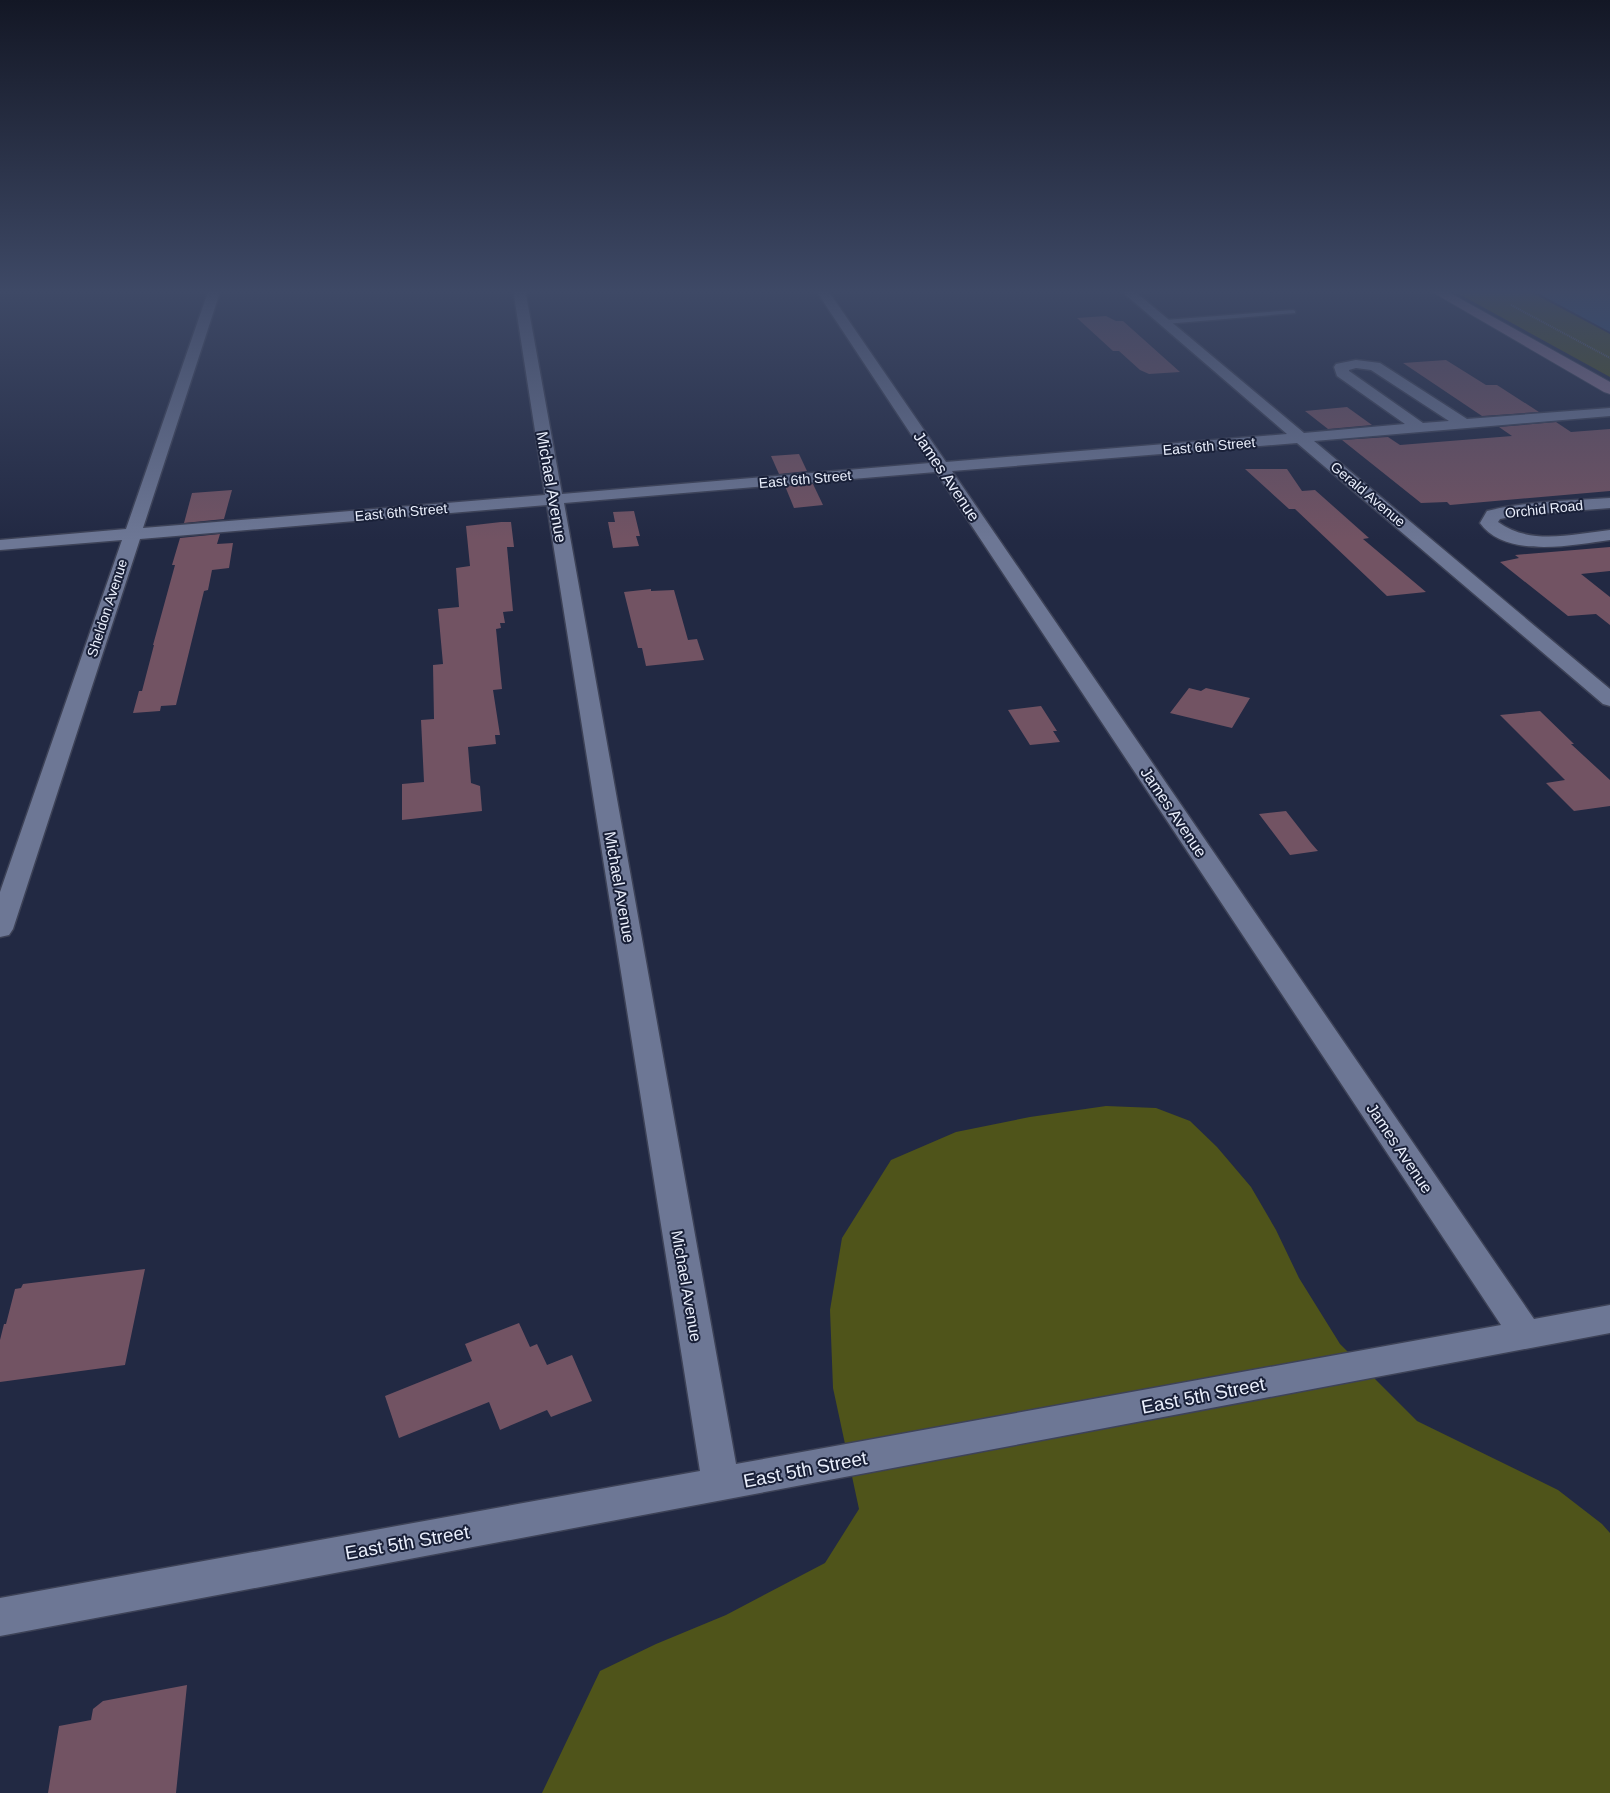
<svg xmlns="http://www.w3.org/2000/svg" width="1610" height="1793" font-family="Arial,sans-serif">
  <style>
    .green { fill: #4f541a }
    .water { fill: #2c527e }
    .building { fill: #725363 }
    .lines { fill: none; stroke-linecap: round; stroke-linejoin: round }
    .lane-casing { stroke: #3d4257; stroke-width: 3 }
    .street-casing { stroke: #3d4257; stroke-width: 3 }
    .secondary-casing { stroke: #3d4257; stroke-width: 2 }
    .path { stroke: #6a7085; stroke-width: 2; stroke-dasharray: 1 1; stroke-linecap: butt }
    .lane { fill: #6d7795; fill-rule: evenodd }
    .street { fill: #6d7795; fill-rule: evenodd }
    .secondary { fill: #8a7490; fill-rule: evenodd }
    .labels { text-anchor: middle; stroke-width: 4; stroke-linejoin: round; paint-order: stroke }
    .far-street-label { font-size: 14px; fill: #eaeffc; stroke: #192038 }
    .street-label { font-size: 16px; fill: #eaeffc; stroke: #192038 }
    .near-street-label { font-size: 19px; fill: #eaeffc; stroke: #192038 }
  </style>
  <rect width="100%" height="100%" fill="#222943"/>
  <g class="green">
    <polygon points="1450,289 1525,289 1610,334 1610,377"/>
    <polygon points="1106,1106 1156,1108 1190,1121 1217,1147 1251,1187 1276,1230 1299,1278 1340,1344 1417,1421 1558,1490 1602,1524 1610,1533 1610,1793 542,1793 600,1671 656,1644 726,1615 825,1563 859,1509 833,1388 830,1310 842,1238 891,1160 956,1132 1030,1117"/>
  </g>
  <polygon class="water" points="1530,289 1590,289 1610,295 1610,332"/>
  <g class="building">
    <polygon points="1106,316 1116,321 1123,321 1180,372 1149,374 1140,370 1119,351 1113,351 1077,318"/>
    <polygon points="1446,360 1486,385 1497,385 1539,412 1482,416 1403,363"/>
    <polygon points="1347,407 1372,425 1328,429 1305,411"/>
    <polygon points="1556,422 1571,432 1610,429 1610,491 1450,505 1447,502 1421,503 1342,440 1388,437 1400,445 1512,436 1499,427"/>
    <polygon points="799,454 807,471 779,474 771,456"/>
    <polygon points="1245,469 1287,469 1302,491 1315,490 1369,538 1363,539 1426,592 1387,596 1295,509 1289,509"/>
    <polygon points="813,484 823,505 794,508 785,486"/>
    <polygon points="232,490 224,519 184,523 192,493"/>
    <polygon points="634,511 640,536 636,536 639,546 613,548 608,522 615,522 613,512"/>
    <polygon points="501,522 511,522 514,547 507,547 513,611 503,612 505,623 500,623 501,628 496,629 502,689 493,690 500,735 495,735 496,744 468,747 471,783 480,786 482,811 402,820 402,784 424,782 421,720 434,719 433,665 443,664 438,609 459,607 456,568 470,566 466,526"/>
    <polygon points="220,534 217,544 233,543 229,568 212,570 208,590 204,591 176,705 161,706 160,711 133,713 139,691 142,691 154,645 153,645 175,565 172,565 180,538"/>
    <polygon points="1610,547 1610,571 1581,574 1610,597 1610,625 1596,614 1568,616 1500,562 1519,558 1515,555"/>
    <polygon points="651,589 651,591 674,590 688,640 697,639 704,660 646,666 642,648 638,648 624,592"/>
    <polygon points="1189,688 1201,691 1206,688 1250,698 1232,728 1170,713"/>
    <polygon points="1041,706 1057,731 1053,731 1060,742 1030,745 1008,710"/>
    <polygon points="1540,711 1574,744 1571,744 1610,780 1610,806 1574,811 1546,783 1565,780 1500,715"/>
    <polygon points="1286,811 1311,843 1318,851 1290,855 1259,814"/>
    <polygon points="145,1269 125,1365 0,1382 0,1340 4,1324 6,1324 15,1289 21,1288 23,1284"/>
    <polygon points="519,1323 530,1347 537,1344 547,1365 572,1355 592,1401 551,1417 547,1410 500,1430 489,1402 399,1438 385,1396 472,1361 465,1344"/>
    <polygon points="187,1685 176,1793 48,1793 59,1726 91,1720 93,1709 103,1701"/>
  </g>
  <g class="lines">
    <g class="lane-casing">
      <polygon id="lane" points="1293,310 1295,311 1295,313 1165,324 1162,322 1165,320"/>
    </g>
    <g class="street-casing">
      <g id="street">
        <path d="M209 289H221L143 528 545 495 513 289H525L562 494 930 463 815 289H827L946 462 1287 434 1119 289H1132L1304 433 1405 424 1337 376 1334 367 1336 364 1356 360 1380 363 1467 419 1610 408V416L1314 441 1610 689V706L1603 704 1297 443 952 471 1534 1319 1610 1305V1333L0 1636V1598L700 1471 547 505 140 539 13 929 9 935 0 937V892L122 540 0 550V540L126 529ZM1356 368 1371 370 1449 421 1423 423 1349 371V370ZM936 472 1501 1325 736 1464 564 503Z"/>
        <path d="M1610 498V508L1522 515 1500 519 1498 522C1531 546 1573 534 1610 530V540C1574 545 1505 559 1480 523L1487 511C1527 501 1569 501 1610 498Z"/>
      </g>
    </g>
    <g class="secondary-casing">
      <polygon id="secondary" points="1427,289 1443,289 1610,382 1610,394 1604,392"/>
    </g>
    <polyline class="path" points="1511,305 1610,358"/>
    <use href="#lane" class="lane"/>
    <use href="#street" class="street"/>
    <use href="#secondary" class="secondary"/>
  </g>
  <linearGradient id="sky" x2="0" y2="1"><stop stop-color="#131725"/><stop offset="0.54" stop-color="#3e4966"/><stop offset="1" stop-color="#3e4966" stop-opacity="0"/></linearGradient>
  <rect width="1610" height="540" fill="url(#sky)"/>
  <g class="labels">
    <g class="far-street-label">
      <text transform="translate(1209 446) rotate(-5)" y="5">East 6th Street</text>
      <text transform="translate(805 479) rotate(-5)" y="5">East 6th Street</text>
      <text transform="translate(1368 494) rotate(40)" y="5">Gerald Avenue</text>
      <text transform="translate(1544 509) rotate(-6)" y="5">Orchid Road</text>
      <text transform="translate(401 512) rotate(-5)" y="5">East 6th Street</text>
      <text transform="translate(107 608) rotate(-72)" y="5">Sheldon Avenue</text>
    </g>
    <g class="street-label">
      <text transform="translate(947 476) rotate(56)" y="6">James Avenue</text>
      <text transform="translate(552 487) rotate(80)" y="6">Michael Avenue</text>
      <text transform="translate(1174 812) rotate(56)" y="6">James Avenue</text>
      <text transform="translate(620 887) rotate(80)" y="6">Michael Avenue</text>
      <text transform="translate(1400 1148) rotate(56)" y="6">James Avenue</text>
      <text transform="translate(687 1286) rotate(80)" y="6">Michael Avenue</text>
    </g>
    <g class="near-street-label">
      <text transform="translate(1203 1395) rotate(-11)" y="7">East 5th Street</text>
      <text transform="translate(805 1469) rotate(-11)" y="7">East 5th Street</text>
      <text transform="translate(407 1542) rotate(-10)" y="7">East 5th Street</text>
    </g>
  </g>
</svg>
